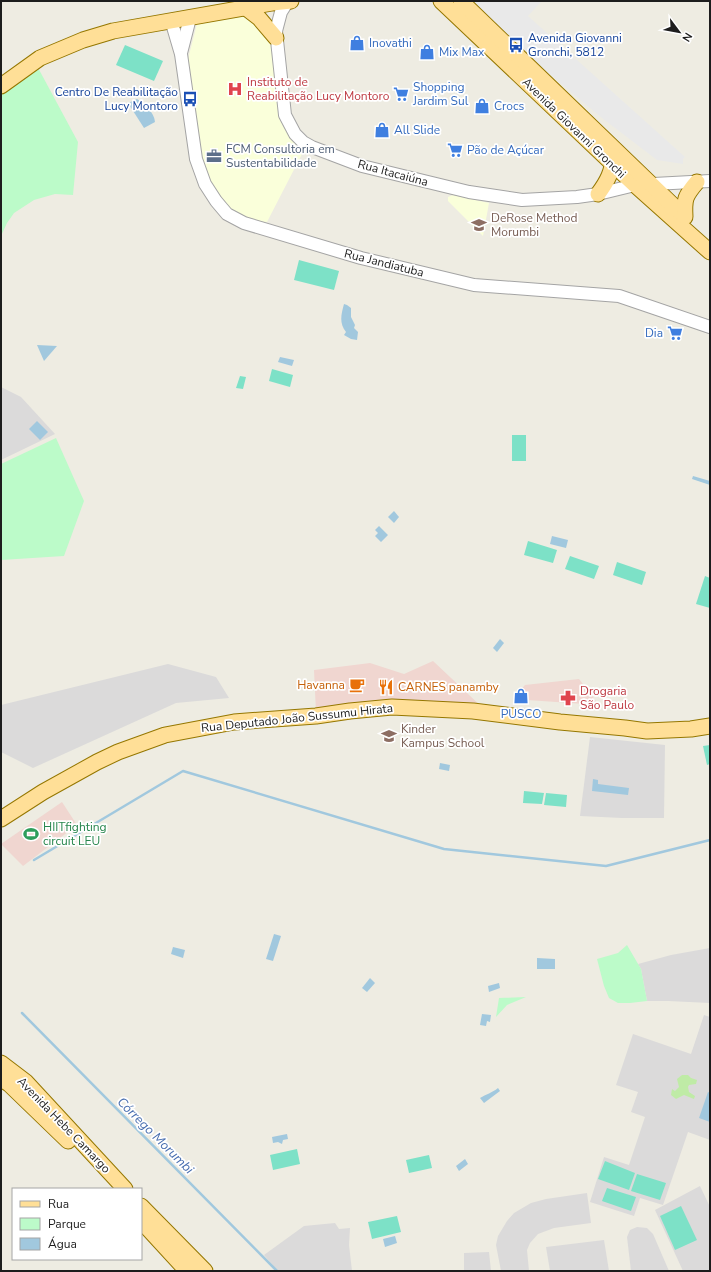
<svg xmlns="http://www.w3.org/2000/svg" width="711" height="1272" font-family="'Nunito Sans',sans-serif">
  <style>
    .residential { fill: #dbdada }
    .commercial { fill: #f0d6d0 }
    .education { fill: #faffda }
    .grass { fill: #bfeba6 }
    .park { fill: #bcfbc9 }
    .pitch { fill: #7de1c7 }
    .parking { fill: #e9e9e9 }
    .water { fill: #a1c8de }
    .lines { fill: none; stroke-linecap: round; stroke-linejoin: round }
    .stream { stroke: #a1c8de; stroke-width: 2.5 }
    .minor-casing { stroke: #a4a4a4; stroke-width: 14 }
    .major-casing { stroke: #957700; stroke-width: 17 }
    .minor { stroke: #fff; stroke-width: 12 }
    .major { stroke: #ffdf97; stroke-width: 15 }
    .labels { text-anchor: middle; stroke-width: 3.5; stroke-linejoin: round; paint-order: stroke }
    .transit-label { font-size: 12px; fill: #164399; stroke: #fff; text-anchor: start }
    .shop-label { font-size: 12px; fill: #366cbe; stroke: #fff; text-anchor: start }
    .health-label { font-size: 12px; fill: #be3a42; stroke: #fff; text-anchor: start }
    .street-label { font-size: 12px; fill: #1d1d1d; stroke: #fff }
    .service-label { font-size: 12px; fill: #4e5e75; stroke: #fff; text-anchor: start }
    .education-label { font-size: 12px; fill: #785e54; stroke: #fff; text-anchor: start }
    .food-label { font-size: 12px; fill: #c56008; stroke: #fff; text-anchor: end }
    .leisure-label { font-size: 12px; fill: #27864d; stroke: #fff; text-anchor: start }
    .water-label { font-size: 13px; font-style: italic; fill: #476daf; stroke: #fff }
  </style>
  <rect width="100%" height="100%" fill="#eeece2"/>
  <g class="residential">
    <polygon points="1,387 21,397 55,434 1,460"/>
    <polygon points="168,664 216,677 229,698 176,703 33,768 1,752 1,705"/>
    <polygon points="590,737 665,745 664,818 622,818 580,816"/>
    <polygon points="710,948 710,1003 668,1001 647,1001 641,969 638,964 671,955"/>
    <polygon points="704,1015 710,1017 710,1140 688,1132 663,1205 640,1198 634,1216 590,1202 604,1157 629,1165 645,1117 631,1112 638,1092 616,1085 633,1034 691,1054"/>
    <polygon points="700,1186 710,1207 710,1271 683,1271 655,1210"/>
    <polygon points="587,1193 591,1223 554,1228 538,1234 530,1243 527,1250 529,1271 501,1271 496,1245 498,1236 507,1221 514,1213 531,1203 546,1199"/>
    <polygon points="335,1223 339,1229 350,1228 349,1245 352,1271 274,1271 276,1269 264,1255 304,1226"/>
    <polygon points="637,1227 647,1228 653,1234 669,1271 631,1271 627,1237 630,1230"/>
    <polygon points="604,1240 609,1271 550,1271 546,1247"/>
    <polygon points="489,1252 491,1271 464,1271 464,1253"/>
  </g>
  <g class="commercial">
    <polygon points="433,661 485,710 316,712 314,670 370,663 404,674"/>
    <polygon points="579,679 599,705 513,699 525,685"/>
    <polygon points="62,802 77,825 23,866 1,844"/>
  </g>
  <g class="education">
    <polygon points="248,14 272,40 283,126 302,154 267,222 245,220 230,212 205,173 194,119 188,59 197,24"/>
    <polygon points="453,195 489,203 483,236 448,201 448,197"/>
  </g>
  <polygon class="grass" points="682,1075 688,1075 691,1078 697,1080 696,1084 689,1085 688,1087 689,1092 695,1096 694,1099 684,1095 676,1099 671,1095 672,1089 675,1091 679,1087 677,1079"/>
  <g class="park">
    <polygon points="36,64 78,142 73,195 55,194 34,200 14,213 7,223 1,236 1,90"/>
    <polygon points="56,438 84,501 64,556 1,560 1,464"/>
    <polygon points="627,945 641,969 647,1001 630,1003 618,1003 609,998 604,986 597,959 618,953"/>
    <polygon points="526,997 507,1005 496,1017 499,998"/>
  </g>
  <g class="pitch">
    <polygon points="125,45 163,61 154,81 116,65"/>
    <polygon points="299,260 339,271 334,290 294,280"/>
    <polygon points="272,369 293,375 290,387 269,381"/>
    <polygon points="240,376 246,377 243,389 236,388"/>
    <rect x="512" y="435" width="14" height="26"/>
    <polygon points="528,541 557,550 553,563 524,555"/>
    <polygon points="570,556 599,566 594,579 565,569"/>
    <polygon points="617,562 646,572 642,585 613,575"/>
    <polygon points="705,576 710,578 710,608 696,604"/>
    <polygon points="710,745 710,764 707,765 703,746"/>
    <polygon points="524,791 544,793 542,804 523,803"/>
    <polygon points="546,793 567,795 566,807 544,805"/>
    <polygon points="297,1149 300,1164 273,1170 270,1155"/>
    <polygon points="429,1155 432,1168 409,1173 406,1160"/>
    <polygon points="605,1161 635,1173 629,1190 598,1179"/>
    <polygon points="637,1174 666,1183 660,1200 631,1191"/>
    <polygon points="607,1188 636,1197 631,1211 602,1201"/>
    <polygon points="681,1206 697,1240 675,1250 660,1216"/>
    <polygon points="397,1216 401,1232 372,1239 368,1222"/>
  </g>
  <polygon class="parking" points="469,1 542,1 528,16 685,157 683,159 683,164 657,160 602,118 534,61"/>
  <g class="water">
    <path d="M137 99C145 104 154 112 155 122L144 128 128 103Z"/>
    <path d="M344 304 347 305 351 308V317L355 325 354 328 358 332 357 340 351 339 344 335 346 332C339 323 341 315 344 304Z"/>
    <polygon points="37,345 57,346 44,361"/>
    <polygon points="280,357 294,360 292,366 278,362"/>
    <polygon points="37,421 48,432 40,440 29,429"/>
    <polygon points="693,476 710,481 710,485 692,479"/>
    <polygon points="394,511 399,517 394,523 388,517"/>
    <polygon points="379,526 388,535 381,542 375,536 378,533 375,530"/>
    <polygon points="552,536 568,540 566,548 550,544"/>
    <polygon points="500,639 504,643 497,652 493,648"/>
    <polygon points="440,763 450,765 449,771 439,769"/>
    <polygon points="593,779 598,780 598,784 629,788 628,795 592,791"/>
    <polygon points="274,934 281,936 273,961 266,959"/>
    <polygon points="173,947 185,950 183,958 171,954"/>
    <polygon points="537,958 555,959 555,969 537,969"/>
    <polygon points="370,978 375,983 367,992 362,988"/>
    <polygon points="499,983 500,988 489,992 488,986"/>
    <polygon points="482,1014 491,1015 490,1022 487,1021 486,1026 480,1025"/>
    <path d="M498 1088 500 1091 484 1103 480 1098C486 1094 492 1093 498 1088Z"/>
    <polygon points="708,1092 710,1093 710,1122 699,1118"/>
    <polygon points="287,1134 288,1139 283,1140 282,1144 278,1142 273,1143 272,1137"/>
    <polygon points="465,1159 468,1164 459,1171 456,1166"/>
    <polygon points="395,1236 397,1243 385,1247 383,1239"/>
  </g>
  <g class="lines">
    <g class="stream">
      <polyline points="34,860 183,771 444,849 606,866 710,840"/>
      <polyline points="22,1013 277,1271"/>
    </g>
    <g class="minor-casing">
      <g id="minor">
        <polyline points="288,1 281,12 276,31 285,115 295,134 303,142 312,147 362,166 469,192 522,200 577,197 598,194 635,185 710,181"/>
        <polyline points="171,20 181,54 196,159 205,184 216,201 227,214 244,223 361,258 474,285 619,296 710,327"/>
        <polyline points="181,53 190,18"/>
      </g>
    </g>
    <g class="major-casing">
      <g id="major">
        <polyline points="441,1 635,185 710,252"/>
        <polyline points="461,1 682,214"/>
        <polyline points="246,8 259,18 276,38"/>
        <polyline points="1,86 40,58 83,40 113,31 272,3 291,1"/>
        <path d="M598 194C607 182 613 171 613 156"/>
        <path d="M685 217C684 199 685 196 697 182"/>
        <polyline points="1,819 43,792 97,762 118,752 165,735 234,722 316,716 350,711 392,707 473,711 560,722 625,728 647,731 691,729 710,726"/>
        <polyline points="1,1063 26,1082 125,1189"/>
        <polyline points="1,1079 9,1084 68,1141"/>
        <polyline points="141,1206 205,1271"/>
        <polyline points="141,1221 187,1271"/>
      </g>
    </g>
    <use href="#minor" class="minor"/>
    <use href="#major" class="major"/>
  </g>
  <defs>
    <g id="shop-bare" transform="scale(1.2)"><path d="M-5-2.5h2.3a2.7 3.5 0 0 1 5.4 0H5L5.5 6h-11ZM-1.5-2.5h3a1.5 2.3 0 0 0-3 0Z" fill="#3f7fe0" stroke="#fff" stroke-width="2.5" paint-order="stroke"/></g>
    <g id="bus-bare" transform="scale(1.2)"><path d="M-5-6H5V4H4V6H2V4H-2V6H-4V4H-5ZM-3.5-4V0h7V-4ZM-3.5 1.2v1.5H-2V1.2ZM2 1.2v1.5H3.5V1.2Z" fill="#1a4fb4" stroke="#fff" stroke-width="2.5" paint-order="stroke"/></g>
    <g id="hospital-bare" transform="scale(1.2)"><path d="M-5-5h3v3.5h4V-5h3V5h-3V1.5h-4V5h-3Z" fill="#e0444e" stroke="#fff" stroke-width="2.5" paint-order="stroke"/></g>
    <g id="supermarket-bare" transform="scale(1.2)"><path d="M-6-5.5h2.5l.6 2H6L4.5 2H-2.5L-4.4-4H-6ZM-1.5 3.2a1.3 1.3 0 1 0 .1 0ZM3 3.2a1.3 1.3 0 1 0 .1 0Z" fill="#3f7fe0" stroke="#fff" stroke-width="2.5" paint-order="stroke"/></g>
    <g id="office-bare" transform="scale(1.2)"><path d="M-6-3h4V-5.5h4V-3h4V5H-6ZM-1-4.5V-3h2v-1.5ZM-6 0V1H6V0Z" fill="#5c6f8a" stroke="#fff" stroke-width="2.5" paint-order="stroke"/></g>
    <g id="university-bare" transform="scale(1.2)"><path d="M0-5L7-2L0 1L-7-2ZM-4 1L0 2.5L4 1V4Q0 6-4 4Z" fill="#8d6e63" stroke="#fff" stroke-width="2.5" paint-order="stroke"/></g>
    <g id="cafe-bare" transform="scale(1.2)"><path d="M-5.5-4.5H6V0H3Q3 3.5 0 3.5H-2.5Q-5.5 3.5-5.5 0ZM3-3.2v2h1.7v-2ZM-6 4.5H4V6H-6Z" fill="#e8710a" stroke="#fff" stroke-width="2.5" paint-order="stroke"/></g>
    <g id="restaurant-bare" transform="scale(1.2)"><path d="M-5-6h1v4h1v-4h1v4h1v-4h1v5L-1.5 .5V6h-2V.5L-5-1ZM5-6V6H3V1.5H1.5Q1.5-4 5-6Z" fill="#e8710a" stroke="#fff" stroke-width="2.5" paint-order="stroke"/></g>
    <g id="pharmacy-bare" transform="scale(1.2)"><path d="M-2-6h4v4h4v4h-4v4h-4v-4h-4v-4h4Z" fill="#e0444e" stroke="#fff" stroke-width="2.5" paint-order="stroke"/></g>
    <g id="school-bare" transform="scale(1.2)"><path d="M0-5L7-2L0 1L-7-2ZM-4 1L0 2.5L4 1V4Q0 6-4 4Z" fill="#8d6e63" stroke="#fff" stroke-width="2.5" paint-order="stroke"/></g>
    <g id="stadium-bare" transform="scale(1.2)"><path d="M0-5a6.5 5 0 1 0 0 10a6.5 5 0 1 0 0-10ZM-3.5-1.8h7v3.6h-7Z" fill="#2e9e5b" stroke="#fff" stroke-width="2.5" paint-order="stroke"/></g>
  </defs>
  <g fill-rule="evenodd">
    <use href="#shop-bare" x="357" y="43"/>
    <use href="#bus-bare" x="516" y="45"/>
    <use href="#shop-bare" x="427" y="52"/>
    <use href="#hospital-bare" x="235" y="89"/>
    <use href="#supermarket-bare" x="401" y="94"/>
    <use href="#bus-bare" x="190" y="99"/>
    <use href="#shop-bare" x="482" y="106"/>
    <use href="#shop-bare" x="382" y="130"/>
    <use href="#supermarket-bare" x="455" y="150"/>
    <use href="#office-bare" x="214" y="156"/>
    <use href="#university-bare" x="479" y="225"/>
    <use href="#supermarket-bare" x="675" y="333"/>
    <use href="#cafe-bare" x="357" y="685"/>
    <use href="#restaurant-bare" x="386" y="687"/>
    <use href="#shop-bare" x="521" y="696"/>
    <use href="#pharmacy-bare" x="568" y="698"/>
    <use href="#school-bare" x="389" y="736"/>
    <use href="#stadium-bare" x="31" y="834"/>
  </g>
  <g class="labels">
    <g class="transit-label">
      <text x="528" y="42">Avenida Giovanni<tspan x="528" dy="14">Gronchi, 5812</tspan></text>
      <text x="178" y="96" text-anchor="end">Centro De Reabilitação<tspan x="178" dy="14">Lucy Montoro</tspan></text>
    </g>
    <g class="shop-label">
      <text x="369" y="47">Inovathi</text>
      <text x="439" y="56">Mix Max</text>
      <text x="413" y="91">Shopping<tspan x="413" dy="14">Jardim Sul</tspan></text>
      <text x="494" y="110">Crocs</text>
      <text x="394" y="134">All Slide</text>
      <text x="467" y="154">Pão de Açúcar</text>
      <text x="663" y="337" text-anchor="end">Dia</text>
      <text x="521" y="718" text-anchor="middle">PUSCO</text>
    </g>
    <g class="health-label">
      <text x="247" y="86">Instituto de<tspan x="247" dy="14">Reabilitação Lucy Montoro</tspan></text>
      <text x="580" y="695">Drogaria<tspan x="580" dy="14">São Paulo</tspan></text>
    </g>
    <g class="street-label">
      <text transform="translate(574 128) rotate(44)" y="4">Avenida Giovanni Gronchi</text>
      <text transform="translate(393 173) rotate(15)" y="4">Rua Itacaiúna</text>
      <text transform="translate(384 263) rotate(14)" y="4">Rua Jandiatuba</text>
      <text transform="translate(297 718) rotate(-6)" y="4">Rua Deputado João Sussumu Hirata</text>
      <text transform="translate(64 1125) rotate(46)" y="4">Avenida Hebe Camargo</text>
    </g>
    <g class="service-label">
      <text x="226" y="153">FCM Consultoria em<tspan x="226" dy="14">Sustentabilidade</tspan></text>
    </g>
    <g class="education-label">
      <text x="491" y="222">DeRose Method<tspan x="491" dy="14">Morumbi</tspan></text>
      <text x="401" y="733">Kinder<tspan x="401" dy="14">Kampus School</tspan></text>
    </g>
    <g class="food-label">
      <text x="345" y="689">Havanna</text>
      <text x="398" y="691" text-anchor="start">CARNES panamby</text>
    </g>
    <g class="leisure-label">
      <text x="43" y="831">HIITfighting<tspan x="43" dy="14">circuit LEU</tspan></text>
    </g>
    <g class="water-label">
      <text transform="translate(156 1135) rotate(45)" y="5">Córrego Morumbi</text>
    </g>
  </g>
  <rect width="711" height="1272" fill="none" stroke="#1d1d1d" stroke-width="4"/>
  <rect x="12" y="1188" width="130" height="72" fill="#ffffff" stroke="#a5a5a5"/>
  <rect x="20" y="1201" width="20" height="6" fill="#ffdf97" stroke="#a5a5a5"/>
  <text x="48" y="1208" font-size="12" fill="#1d1d1d">Rua</text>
  <rect x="20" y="1218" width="20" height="12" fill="#bcfbc9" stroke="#a5a5a5"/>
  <text x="48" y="1228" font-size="12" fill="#1d1d1d">Parque</text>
  <rect x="20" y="1238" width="20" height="12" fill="#a1c8de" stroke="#a5a5a5"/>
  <text x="48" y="1248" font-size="12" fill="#1d1d1d">Água</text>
  <g transform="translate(679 32) rotate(122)" stroke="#ffffff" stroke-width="3" paint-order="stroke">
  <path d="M0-3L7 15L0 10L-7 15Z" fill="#1d1d1d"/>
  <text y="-6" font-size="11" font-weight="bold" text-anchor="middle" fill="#1d1d1d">N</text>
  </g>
</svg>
